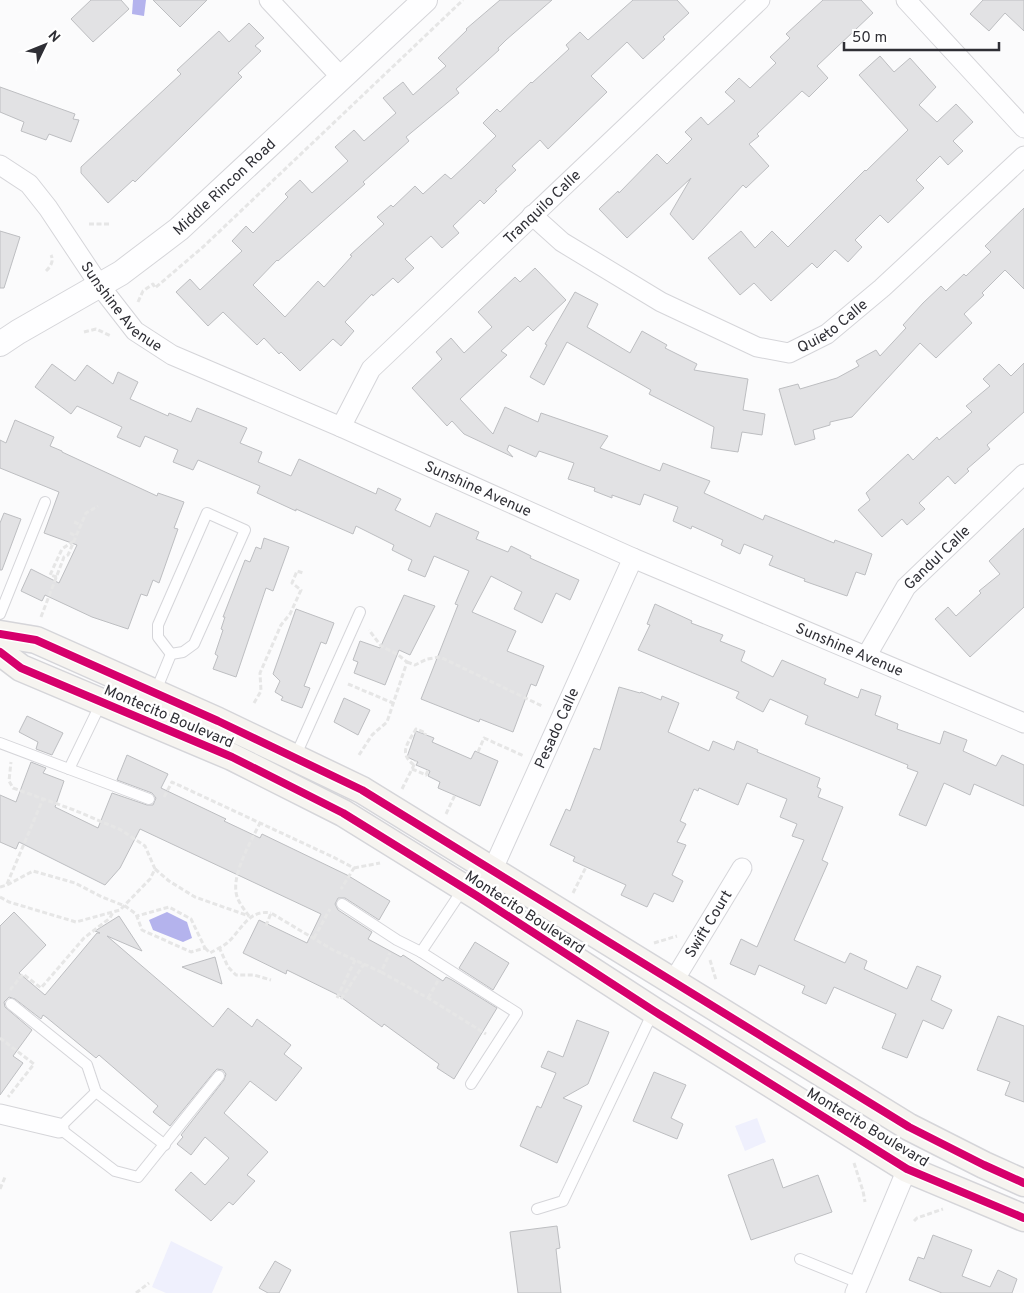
<svg xmlns="http://www.w3.org/2000/svg" width="1024" height="1293" font-family="Overpass,sans-serif">
  <style>
    .green { fill: #eff0fd }
    .water { fill: #b4b3ed }
    .building { fill: #e2e2e4; stroke: #bdbec1 }
    .lines { fill: none; stroke-linecap: round; stroke-linejoin: round }
    .service-casing { stroke: #d5d5d9; stroke-width: 12 }
    .minor-casing { stroke: #d5d5d9; stroke-width: 21 }
    .tertiary-casing { stroke: #d5d5d9; stroke-width: 26 }
    .secondary-casing { stroke: #d5d5d9; stroke-width: 29 }
    .path { stroke: #e6e6e6; stroke-width: 3; stroke-dasharray: 5 2.5; stroke-linecap: butt }
    .service { stroke: #fefeff; stroke-width: 10 }
    .minor { stroke: #fefeff; stroke-width: 19 }
    .tertiary { stroke: #fefeff; stroke-width: 24 }
    .secondary { stroke: #f6f4f0; stroke-width: 26 }
    .cycleway-casing { stroke: #fff; stroke-width: 11 }
    .cycleway { stroke: #d6006c; stroke-width: 8 }
    .labels { text-anchor: middle; stroke-width: 5; stroke-linejoin: round; paint-order: stroke }
    .street-label { font-size: 15px; fill: #2f2f35; stroke: #fff }
  </style>
  <rect width="100%" height="100%" fill="#fbfbfc"/>
  <g class="green">
    <polygon points="757,1118 766,1142 745,1151 735,1126"/>
    <polygon points="171,1241 223,1267 212,1293 166,1293 152,1287"/>
  </g>
  <g class="water">
    <polygon points="133,0 146,0 144,16 132,14"/>
    <polygon points="167,912 187,922 192,938 183,942 153,930 149,920"/>
  </g>
  <g class="building">
    <polygon points="91,0 121,0 129,9 93,42 71,19"/>
    <polygon points="153,0 207,0 180,27"/>
    <polygon points="500,0 552,0 506,40 498,48 499,50 456,89 459,93 406,137 409,141 363,182 365,184 278,261 277,260 253,285 285,317 318,281 324,287 352,256 350,255 384,224 377,217 391,205 393,207 415,186 423,194 445,174 451,179 466,165 496,136 483,123 497,109 500,112 531,82 532,83 569,49 566,45 580,32 588,40 633,0 677,0 689,13 663,37 665,39 643,59 627,42 591,76 607,92 548,149 540,140 512,166 516,170 495,190 497,191 484,204 480,200 453,226 459,233 442,248 431,236 405,259 414,268 398,283 393,278 373,296 372,294 345,322 354,331 341,346 333,339 300,371 281,352 279,354 264,338 257,345 223,312 208,326 176,292 190,279 200,290 242,251 232,241 246,226 253,233 288,197 285,194 300,180 312,193 348,161 335,147 354,130 364,141 396,113 383,98 403,82 413,95 446,66 438,58 467,30 466,29"/>
    <polygon points="823,0 861,0 873,13 817,66 828,78 809,97 802,91 757,134 759,136 749,144 769,166 746,188 743,185 693,240 670,214 691,178 627,238 599,209 618,191 619,193 657,154 667,164 692,139 685,132 701,117 708,125 735,101 725,92 739,78 750,88 776,63 770,57 790,38 786,34"/>
    <polygon points="983,0 1024,0 1024,31 1005,13 989,31 970,14"/>
    <polygon points="249,23 264,38 255,46 261,51 238,73 242,77 135,182 133,180 108,203 81,173 81,167 181,74 177,70 219,31 229,42"/>
    <polygon points="880,56 894,72 910,58 936,87 919,105 937,122 956,104 973,122 953,141 963,151 948,165 940,156 916,180 924,188 888,223 880,215 855,240 862,247 848,262 835,250 817,268 812,263 771,301 754,283 740,295 708,258 741,231 755,248 772,231 788,247 865,170 866,171 908,130 859,75"/>
    <polygon points="0,87 75,114 73,119 79,120 71,142 49,134 46,140 21,131 24,122 0,112"/>
    <polygon points="1024,208 1024,289 1005,270 982,293 984,295 964,314 972,323 936,358 920,343 852,417 830,422 830,425 813,430 815,439 795,445 779,389 798,384 800,389 837,378 859,366 856,361 876,350 880,356 906,328 903,325 923,303 941,286 946,291 964,274 966,276 991,252 985,246"/>
    <polygon points="0,231 20,237 4,288 0,288"/>
    <polygon points="535,268 566,300 533,331 528,326 501,351 507,355 460,399 493,434 505,407 538,422 541,413 608,436 600,448 660,471 663,463 710,481 704,493 763,520 765,515 834,543 835,540 872,554 865,575 856,572 847,596 804,581 805,579 769,565 773,556 744,544 740,554 721,545 723,540 692,526 691,529 673,521 678,507 644,494 640,505 612,495 612,498 594,491 595,488 568,479 574,463 539,451 536,457 509,445 507,450 513,457 464,434 452,421 447,426 412,388 442,359 436,352 451,338 464,353 492,327 478,312 515,277 520,282"/>
    <polygon points="575,292 598,304 587,327 630,353 642,331 667,345 665,348 697,364 694,370 748,379 743,410 765,414 762,435 742,432 738,452 711,448 714,427 649,394 651,390 567,342 544,385 530,377 547,345 545,344"/>
    <polygon points="1024,363 1024,412 987,445 990,449 967,469 969,471 955,484 948,476 919,503 925,509 907,525 902,519 882,537 858,510 870,500 866,493 908,454 913,460 937,437 939,440 972,412 966,406 990,386 983,379 999,364 1011,376"/>
    <polygon points="52,364 75,381 87,365 113,384 118,372 138,382 130,399 168,416 169,413 191,422 197,408 247,428 240,443 262,452 258,462 291,476 299,459 376,494 378,488 401,499 395,510 430,527 436,513 479,532 476,539 508,552 511,546 531,556 530,558 579,580 570,600 556,593 542,623 514,609 522,592 491,576 472,612 516,631 507,651 544,666 536,686 531,684 513,732 480,719 479,722 421,699 458,605 455,604 469,571 434,556 425,577 408,570 412,560 392,550 394,545 356,526 353,534 296,509 296,511 257,493 260,486 198,460 193,470 173,462 178,450 145,436 140,447 117,437 122,427 77,406 71,414 35,387"/>
    <polygon points="15,420 54,437 50,446 62,451 62,452 157,496 158,493 184,502 174,528 178,529 159,583 153,580 147,596 141,594 128,629 92,617 45,595 42,601 21,591 31,569 59,583 77,545 44,533 59,492 0,468 0,440 6,443"/>
    <polygon points="4,513 21,519 2,570 0,570 0,523"/>
    <polygon points="1024,528 1024,607 970,657 935,619 948,607 956,616 981,593 979,591 1000,574 989,561"/>
    <polygon points="264,538 289,547 273,591 266,588 236,677 213,669 218,656 215,654 223,630 221,629 225,617 223,617 245,560 250,562 256,547 261,549"/>
    <polygon points="404,595 435,606 410,655 399,650 385,685 354,673 358,662 353,660 360,641 380,648"/>
    <polygon points="655,604 692,621 691,623 723,635 720,641 745,651 741,661 773,677 782,660 826,679 824,684 858,698 861,689 881,696 875,715 898,724 897,729 940,744 944,731 967,740 963,751 996,766 1002,755 1024,765 1024,806 974,784 970,795 944,783 926,826 899,815 918,772 907,768 908,765 805,724 808,716 770,699 763,712 736,698 739,692 638,650 650,625 647,624"/>
    <polygon points="296,609 334,623 326,644 321,642 304,686 310,688 302,708 281,700 283,697 275,692 280,681 273,674"/>
    <polygon points="619,687 640,693 641,692 661,700 662,696 679,703 668,732 709,751 713,741 734,750 737,741 758,750 757,752 820,778 817,787 821,789 818,797 843,807 822,860 828,863 794,940 845,963 850,953 867,961 864,969 907,989 917,966 941,976 931,1000 952,1010 943,1029 923,1020 907,1058 882,1048 896,1014 834,987 826,1004 802,993 805,986 759,965 755,975 730,964 741,939 757,947 804,840 792,836 797,824 780,817 787,799 747,783 738,805 699,788 698,791 694,789 680,821 686,824 677,842 686,845 672,875 683,881 673,902 654,893 647,907 621,895 626,885 573,861 575,857 550,845 566,809 570,811 594,748 600,750"/>
    <polygon points="344,698 370,710 358,735 334,722"/>
    <polygon points="27,716 63,733 52,755 36,749 38,742 19,732"/>
    <polygon points="416,731 434,738 432,742 471,759 475,751 498,761 480,806 438,788 440,782 428,776 430,771 416,765 418,762 407,757"/>
    <polygon points="127,755 168,774 161,788 226,819 224,821 260,838 262,834 347,875 390,901 379,920 345,898 338,898 335,904 338,910 372,932 368,939 401,957 403,955 443,981 446,977 452,980 497,1008 454,1079 437,1068 439,1064 384,1024 382,1027 338,995 287,970 286,974 243,953 259,920 307,943 321,914 140,829 120,868 105,885 19,842 16,849 0,842 0,795 16,802 31,762 46,768 43,773 64,781 55,807 98,828 112,793 147,805 153,805 156,798 152,793 117,780"/>
    <polygon points="14,912 46,945 19,973 45,995 97,933 100,933 95,931 119,916 142,951 107,936 213,1027 228,1008 252,1027 257,1019 291,1045 284,1054 302,1068 276,1101 250,1081 224,1113 268,1152 247,1175 255,1181 233,1205 229,1202 211,1221 175,1190 191,1172 205,1185 229,1158 205,1137 191,1155 177,1144 183,1137 181,1135 224,1080 226,1074 223,1070 217,1069 214,1072 170,1126 153,1112 158,1106 99,1055 96,1058 46,1017 43,1015 41,1019 15,999 9,997 4,1002 5,1007 32,1030 13,1056 23,1063 0,1095 0,926"/>
    <polygon points="475,942 509,963 493,990 459,968"/>
    <polygon points="215,957 222,984 182,967"/>
    <polygon points="998,1016 1024,1026 1024,1102 1005,1095 1010,1082 977,1070"/>
    <polygon points="577,1020 609,1032 588,1084 563,1098 582,1106 557,1163 520,1146 537,1106 541,1108 556,1073 541,1067 548,1051 563,1057"/>
    <polygon points="654,1072 686,1085 671,1118 683,1124 677,1139 633,1121"/>
    <polygon points="773,1159 783,1188 818,1175 832,1212 751,1240 728,1175"/>
    <polygon points="557,1226 560,1248 556,1249 561,1293 518,1293 510,1232"/>
    <polygon points="933,1235 972,1250 962,1276 990,1287 998,1270 1017,1279 1012,1293 942,1293 909,1280 918,1257 924,1259"/>
    <polygon points="275,1261 291,1270 279,1293 268,1293 259,1288"/>
  </g>
  <g class="lines">
    <g class="service-casing">
      <g id="service">
        <polygon points="207,513 245,530 194,644 183,652 171,654 158,637 158,625"/>
        <polyline points="0,614 45,502"/>
        <polyline points="155,693 171,654"/>
        <polyline points="0,743 69,769 101,703"/>
        <polyline points="295,757 360,612"/>
        <polyline points="69,769 149,799"/>
        <polyline points="463,889 421,952 517,1013 471,1084"/>
        <polyline points="342,904 397,940 421,952"/>
        <polyline points="11,1004 87,1065 96,1092 165,1145"/>
        <polyline points="96,1092 59,1128 115,1171 138,1177 219,1076"/>
        <polyline points="537,1209 563,1201 653,1012"/>
        <polyline points="800,1259 859,1283"/>
      </g>
    </g>
    <g class="minor-casing">
      <g id="minor">
        <polyline points="269,0 342,78"/>
        <polyline points="906,0 1024,128"/>
        <path id="s1" d="M0 165 29 184 48 208 100 286 135 331 172 355 341 427 633 558 1024 723"/>
        <path id="s2" d="M532 215 562 242 661 302 757 347 789 353 827 334 882 288 1024 156"/>
        <path id="s3" d="M341 427 371 369 760 0"/>
        <path id="s4" d="M867 655 906 587 1024 474"/>
        <path id="s5" d="M477 896 492 871 633 558"/>
        <path id="s6" d="M673 982 742 868"/>
        <polyline points="0,1114 59,1128"/>
        <polyline points="855,1293 907,1169"/>
      </g>
    </g>
    <g class="tertiary-casing">
      <g id="tertiary">
        <path id="s7" d="M0 344 18 332 121 273 179 229 425 0"/>
      </g>
    </g>
    <g class="secondary-casing">
      <g id="secondary">
        <polyline points="0,634 36,640 218,721 362,790 909,1127 984,1165 1024,1183"/>
        <polyline points="0,652 21,668 232,757 343,813 477,896 654,1011 907,1169 1024,1218"/>
      </g>
    </g>
    <g class="path">
      <polyline points="89,224 110,224"/>
      <path d="M46 271C51 266 54 261 51 255"/>
      <polyline points="138,302 143,291 153,284 155,288 203,247 463,0"/>
      <polyline points="84,332 96,329 111,336"/>
      <polyline points="74,522 81,525"/>
      <polyline points="70,533 76,536"/>
      <polyline points="57,577 50,575 62,549 74,541"/>
      <polyline points="41,617 64,557 68,555 86,513 98,506"/>
      <polyline points="407,662 415,665 427,659 440,657 542,706"/>
      <polyline points="348,684 393,703"/>
      <polyline points="254,703 261,691 260,673 281,625 290,614 301,590 292,583 297,571 303,573"/>
      <polyline points="478,752 484,738 524,756"/>
      <polyline points="359,755 372,735 387,722 407,662 397,654 381,646 369,630"/>
      <path d="M414 765C398 753 408 743 416 729L426 733 425 735"/>
      <polyline points="412,769 426,775 428,770"/>
      <polyline points="402,789 416,761"/>
      <polyline points="164,797 172,782 333,857 354,868 341,889"/>
      <polyline points="446,814 455,795"/>
      <polyline points="354,868 380,863"/>
      <polyline points="155,869 169,881 195,897 249,916"/>
      <polyline points="7,884 43,799"/>
      <polyline points="0,887 7,885 33,871 75,883 102,897 125,906 136,914 142,930 191,952 205,948 191,919 169,907 137,916"/>
      <polyline points="573,893 586,867"/>
      <polyline points="0,897 9,902 76,922 120,910 150,879 155,869 145,846 121,830 74,810 13,788 9,781 11,762"/>
      <path d="M249 916C244 909 237 901 236 892 233 872 251 841 260 823"/>
      <polyline points="266,926 271,913 333,950 381,972 390,953"/>
      <polyline points="314,938 330,909"/>
      <polyline points="654,943 677,936"/>
      <polyline points="219,947 228,967 236,975 254,975 271,980"/>
      <path d="M205 948 210 953C215 950 222 947 227 943 242 930 248 909 271 913"/>
      <polyline points="710,960 716,980"/>
      <polyline points="381,972 428,998 486,1034"/>
      <polyline points="10,990 23,974 41,988 84,938 110,918 113,912"/>
      <polyline points="337,998 355,960"/>
      <polyline points="428,998 439,979"/>
      <polyline points="341,999 364,964"/>
      <polyline points="0,1038 34,1064 8,1097"/>
      <polyline points="854,1163 863,1191 865,1202"/>
      <polyline points="0,1189 5,1177"/>
      <polyline points="914,1221 917,1218 943,1209"/>
      <polyline points="136,1293 149,1283"/>
    </g>
    <use href="#service" class="service"/>
    <use href="#minor" class="minor"/>
    <use href="#tertiary" class="tertiary"/>
    <use href="#secondary" class="secondary"/>
    <g class="cycleway-casing">
      <g id="cycleway">
        <polyline points="0,634 36,640 218,721 362,790 909,1127 984,1165 1024,1183"/>
        <polyline points="0,652 21,668 232,757 343,813 477,896 654,1011 907,1169 1024,1218"/>
      </g>
    </g>
    <use href="#cycleway" class="cycleway"/>
  </g>
  <g class="labels">
    <g class="street-label">
      <text dy="5" stroke="none"><textPath href="#s7" startOffset="275">Middle Rincon Road</textPath></text>
      <text dy="5" stroke="none"><textPath href="#s3" startOffset="301">Tranquilo Calle</textPath></text>
      <text dy="5" stroke="none"><textPath href="#s1" startOffset="189">Sunshine Avenue</textPath></text>
      <text dy="5" stroke="none"><textPath href="#s2" startOffset="346">Quieto Calle</textPath></text>
      <text dy="5" stroke="none"><textPath href="#s1" startOffset="594">Sunshine Avenue</textPath></text>
      <text dy="5" stroke="none"><textPath href="#s4" startOffset="121">Gandul Calle</textPath></text>
      <text dy="5" stroke="none"><textPath href="#s1" startOffset="999">Sunshine Avenue</textPath></text>
      <text transform="translate(169 716) rotate(23)" y="5">Montecito Boulevard</text>
      <text dy="5" stroke="none"><textPath href="#s5" startOffset="186">Pesado Calle</textPath></text>
      <text transform="translate(525 912) rotate(33)" y="5">Montecito Boulevard</text>
      <text dy="5" stroke="none"><textPath href="#s6" startOffset="68">Swift Court</textPath></text>
      <text transform="translate(868 1127) rotate(31)" y="5">Montecito Boulevard</text>
    </g>
  </g>
  <g transform="translate(45 45) rotate(47)" stroke="#ffffff" stroke-width="4" paint-order="stroke">
  <path d="M0-4L9 19L0 12L-9 19Z" fill="#2f2f35"/>
  <text y="-8" font-size="14" font-weight="bold" text-anchor="middle" fill="#2f2f35">N</text>
  </g>
  <path d="M844 42v8h155v-8" fill="none" stroke="#2f2f35" stroke-width="2.5"/>
  <text x="852" y="42" font-size="15" fill="#2f2f35" stroke="#ffffff" stroke-width="4" paint-order="stroke">50 m</text>
</svg>
